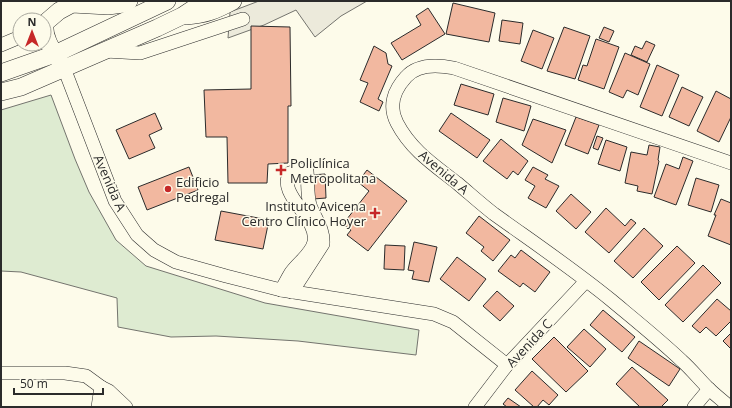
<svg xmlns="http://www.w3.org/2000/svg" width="732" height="408" font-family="'Open Sans',sans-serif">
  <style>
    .green { fill: #deebd1; stroke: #74746e }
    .parking { fill: #eceadb; stroke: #74746e }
    .building { fill: #f2b8a0; stroke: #2b2b2b }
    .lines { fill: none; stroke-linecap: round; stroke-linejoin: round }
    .minor-casing { stroke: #2b2b2b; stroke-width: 14 }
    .major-casing { stroke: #2b2b2b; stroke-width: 18 }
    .minor { stroke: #fdfbea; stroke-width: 13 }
    .major { stroke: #fdfbea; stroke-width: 17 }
    .poi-dot { fill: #c62828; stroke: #fdfbea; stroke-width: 1.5 }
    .labels { text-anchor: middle; stroke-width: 3; stroke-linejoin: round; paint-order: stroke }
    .poi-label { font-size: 13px; fill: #2b2b2b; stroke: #fdfbea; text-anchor: start }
    .street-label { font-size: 13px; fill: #2b2b2b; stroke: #fdfbea }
  </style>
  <rect width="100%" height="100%" fill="#fdfbea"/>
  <polygon class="green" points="51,95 75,159 89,192 116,240 146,266 265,303 419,330 416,355 298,341 216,336 171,337 118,327 117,298 21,272 1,271 1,110"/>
  <polygon class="parking" points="259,1 367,1 341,16 315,37 296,10 264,25 228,38 230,12"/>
  <g class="building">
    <polygon points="453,3 495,13 489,42 446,34"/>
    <polygon points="428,8 445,34 402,60 391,43 421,25 416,16"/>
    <polygon points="502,20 523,23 520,44 499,41"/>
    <polygon points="251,26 290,27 291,106 288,106 288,163 268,164 267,183 228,183 227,137 206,137 204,90 251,89"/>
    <polygon points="564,27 590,36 575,79 547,71"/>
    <polygon points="604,27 614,31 609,42 599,38"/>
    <polygon points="533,30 554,38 542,69 521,61"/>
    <polygon points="596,39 619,47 604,89 578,80 583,65 587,66"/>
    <polygon points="646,41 655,45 647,62 631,55 635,46 642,49"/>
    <polygon points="374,46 386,53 388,64 392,66 378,99 383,102 379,111 360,102 368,83 360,80"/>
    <polygon points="625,53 650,64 638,95 627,90 623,98 609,92"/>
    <polygon points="657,65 679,75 662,116 640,107"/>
    <polygon points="461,84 494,94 488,115 454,105"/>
    <polygon points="682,87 703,97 689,126 669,117"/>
    <polygon points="716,91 731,99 731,117 719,142 697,131"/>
    <polygon points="503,98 531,106 524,131 496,122"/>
    <polygon points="155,113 162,129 149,135 155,148 129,159 116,130"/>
    <polygon points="451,113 490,140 477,158 439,131"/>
    <polygon points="576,117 599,125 588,154 565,145"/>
    <polygon points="533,119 566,130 552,163 522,145"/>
    <polygon points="597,136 603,138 598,150 593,148"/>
    <polygon points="501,139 528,161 518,175 513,171 507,179 483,161"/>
    <polygon points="606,140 627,147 620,171 598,164"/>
    <polygon points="649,145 660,147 658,160 659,161 652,194 637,191 638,186 625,183 631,152 647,155"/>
    <polygon points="683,157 693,161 676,205 654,197 666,164 679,169"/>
    <polygon points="189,167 198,190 147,210 138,187"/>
    <polygon points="533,167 548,175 545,179 559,186 546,208 528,198 535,186 525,180"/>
    <polygon points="367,170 407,201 368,251 347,235 351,230 343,224 369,191 358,182"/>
    <polygon points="325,174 326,198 313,199 311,175"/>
    <polygon points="696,178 719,185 711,212 688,205"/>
    <polygon points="571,194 591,212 576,229 556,211"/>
    <polygon points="721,199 731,203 731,245 708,236 716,215 714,215"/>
    <polygon points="606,208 625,226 631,219 636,223 609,253 585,232"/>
    <polygon points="221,211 269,220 263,249 215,240"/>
    <polygon points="479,216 510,240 493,261 481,251 484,247 466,233"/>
    <polygon points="644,228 663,246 633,278 614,261"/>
    <polygon points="414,242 437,247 429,282 412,279 414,271 408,270"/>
    <polygon points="385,245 405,246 404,270 384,269"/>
    <polygon points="677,246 695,263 659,300 641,282"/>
    <polygon points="521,250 550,272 535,292 523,283 520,287 498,271 511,255 515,258"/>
    <polygon points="457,257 486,279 469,301 440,279"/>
    <polygon points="703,265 721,283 683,322 665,305"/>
    <polygon points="497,291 514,306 500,321 483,306"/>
    <polygon points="717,299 731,311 731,321 716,336 706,327 700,333 692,326"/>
    <polygon points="603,310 635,337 622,352 590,325"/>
    <polygon points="584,329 606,349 590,367 567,347"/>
    <polygon points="731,333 731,349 723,341"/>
    <polygon points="554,337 588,371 566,392 532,359"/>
    <polygon points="639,341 680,369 669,386 628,358"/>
    <polygon points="632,367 668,400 661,407 640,407 616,384"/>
    <polygon points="532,371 558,395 549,405 543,400 537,407 534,407 515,390"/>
    <polygon points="508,398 521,407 507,407 503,404"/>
  </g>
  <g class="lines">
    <g class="minor-casing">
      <g id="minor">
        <polyline points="1,45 20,37"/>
        <polyline points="105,51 140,53 243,19"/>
        <polyline points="64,68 115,201 137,235 154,250 176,262 226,276 281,290 434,314 453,322 507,365"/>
        <path d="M281 290C284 285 287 279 290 274 297 263 311 255 314 242 319 218 276 194 290 173L299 170 307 171C308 182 307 195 310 205 315 219 324 228 323 244L292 292"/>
        <polyline points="1,373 65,373 86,376 101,387 111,407"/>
        <polyline points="98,407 101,387 109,391 126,407"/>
        <polyline points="475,407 507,365 586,281"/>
        <polyline points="694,407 709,389"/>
        <path d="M730 407C723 401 714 394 707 387 699 379 691 369 682 361 660 340 635 320 611 300 573 269 533 242 494 214 481 204 469 193 457 183 434 165 411 150 397 123 388 106 394 90 406 77 418 63 439 65 454 68L731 163"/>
      </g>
    </g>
    <g class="major-casing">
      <g id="major">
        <path d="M186 16C205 15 217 10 233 1"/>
        <path d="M61 63C53 51 43 38 45 23L59 11 72 4 108 6 123 4 129 1"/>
        <polyline points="1,73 55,54 167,1"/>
        <polyline points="1,92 21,87 157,28 182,16 205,1"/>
      </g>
    </g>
    <use href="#minor" class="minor"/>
    <use href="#major" class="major"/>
  </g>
  <g class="poi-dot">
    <path d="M279 164h4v4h4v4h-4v4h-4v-4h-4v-4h4z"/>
    <circle cx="168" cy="189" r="4"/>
    <path d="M373 207h4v4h4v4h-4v4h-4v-4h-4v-4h4z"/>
  </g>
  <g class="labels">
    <g class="poi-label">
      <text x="290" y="168">Policlínica<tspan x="290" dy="15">Metropolitana</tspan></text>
      <text x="176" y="187">Edificio<tspan x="176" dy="15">Pedregal</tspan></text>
      <text x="366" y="211" text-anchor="end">Instituto Avicena<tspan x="366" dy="15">Centro Clínico Hoyer</tspan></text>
    </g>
    <g class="street-label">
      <text transform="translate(444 172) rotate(40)" y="5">Avenida A</text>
      <text transform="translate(110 183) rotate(66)" y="5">Avenida A</text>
      <text transform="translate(529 343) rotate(-47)" y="5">Avenida C</text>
    </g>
  </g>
  <rect width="732" height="408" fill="none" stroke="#2b2b2b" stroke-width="4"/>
  <g transform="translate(32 32)"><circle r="19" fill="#fdfbea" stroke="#a9a89e"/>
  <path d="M0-3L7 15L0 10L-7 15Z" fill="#c62828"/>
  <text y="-6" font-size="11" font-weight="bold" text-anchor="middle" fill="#2b2b2b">N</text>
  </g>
  <path d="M14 388v6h89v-6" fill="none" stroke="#2b2b2b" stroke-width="2"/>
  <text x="20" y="388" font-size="12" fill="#2b2b2b" stroke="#fdfbea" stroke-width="3" paint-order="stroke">50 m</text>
</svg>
